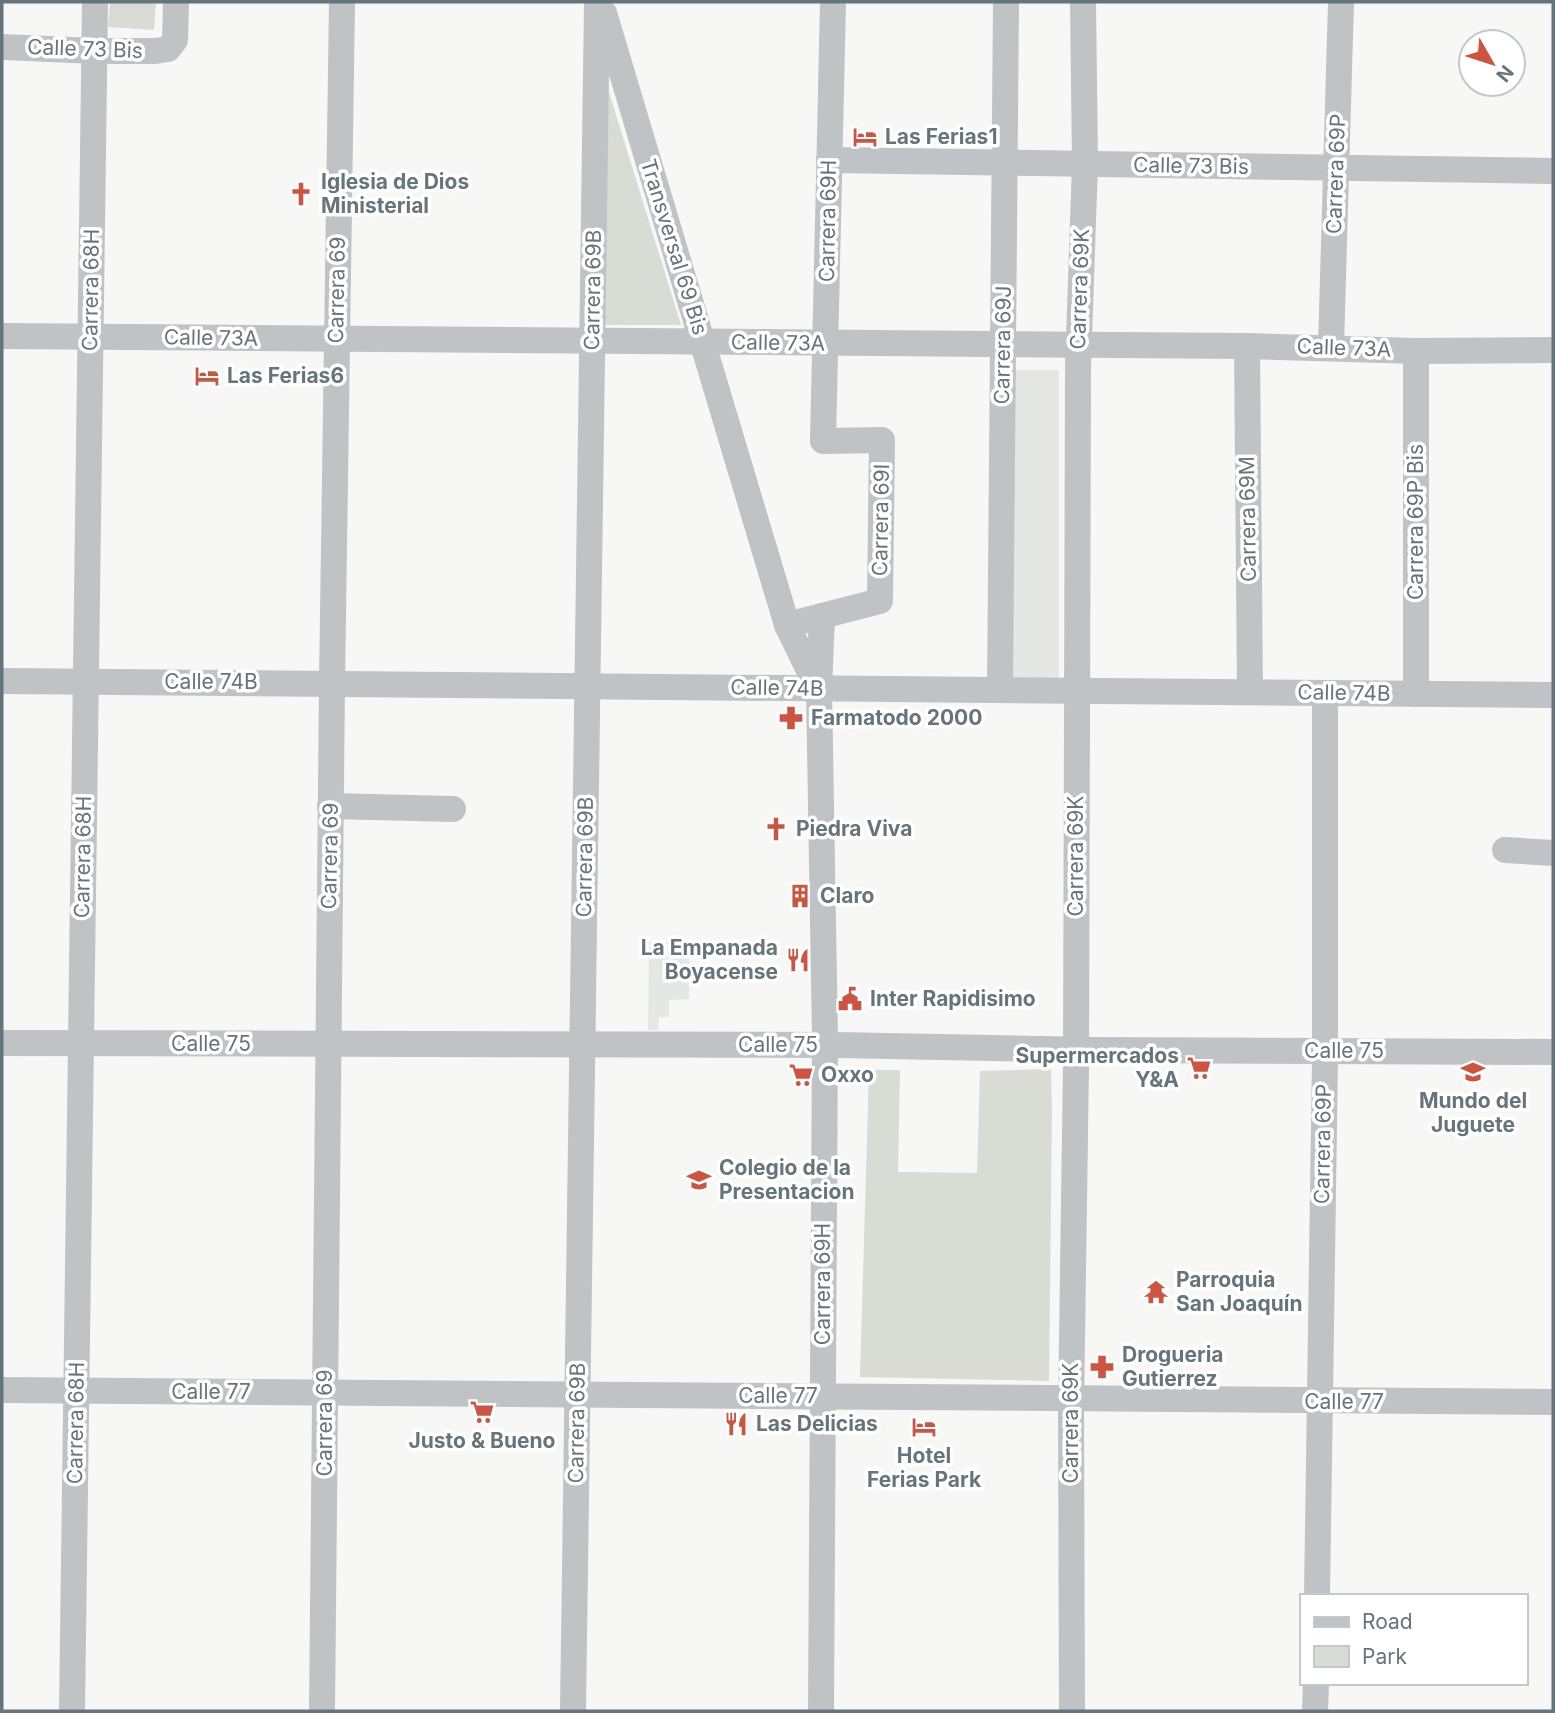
<svg xmlns="http://www.w3.org/2000/svg" width="1555" height="1713" font-family="Inter,sans-serif">
  <style>
    .built { fill: #e5e7e5 }
    .green { fill: #d8dcd5 }
    .lines { fill: none; stroke-linecap: round; stroke-linejoin: round }
    .minor { stroke: #bfc3c6; stroke-width: 26 }
    .labels { text-anchor: middle; stroke-width: 7; stroke-linejoin: round; paint-order: stroke }
    .street-label { font-size: 21px; fill: #66757c; stroke: #fff }
    .poi-label { font-size: 21px; font-weight: bold; fill: #66757c; stroke: #fff; text-anchor: start }
  </style>
  <rect width="100%" height="100%" fill="#f7f7f5"/>
  <g class="built">
    <rect x="1004" y="370" width="55" height="308"/>
    <polygon points="649,942 689,942 689,999 669,1000 669,1017 659,1017 658,1030 648,1030"/>
  </g>
  <g class="green">
    <polygon points="110,2 156,2 154,30 108,27"/>
    <polygon points="604,76 681,325 599,325"/>
    <polygon points="1051,1069 1052,1107 1049,1381 860,1377 869,1070 900,1070 898,1172 977,1173 980,1071"/>
  </g>
  <g class="lines">
    <g class="minor">
      <polyline points="604,13 787,625 817,687"/>
      <polyline points="2,47 95,51 155,51 168,49 175,40 176,2"/>
      <polyline points="829,160 1553,171"/>
      <polyline points="2,336 1247,346 1416,351 1553,350"/>
      <polyline points="1247,346 1250,692"/>
      <polyline points="1331,347 1341,2"/>
      <polyline points="1416,351 1416,694"/>
      <polyline points="787,625 880,601 882,440 823,441 833,2"/>
      <polyline points="2,681 1553,695"/>
      <polyline points="1000,689 1006,2"/>
      <polyline points="330,806 453,809"/>
      <polyline points="1505,850 1553,853"/>
      <polyline points="2,1043 836,1045 1090,1050 1553,1052"/>
      <polyline points="2,1390 1553,1402"/>
      <polyline points="1317,1596 1325,1058 1325,693"/>
      <polyline points="72,1711 95,2"/>
      <polyline points="322,1711 332,683 342,2"/>
      <polyline points="573,1711 597,2"/>
      <polyline points="821,1711 825,1038 819,689 822,616"/>
      <polyline points="1072,1711 1071,1409 1076,1066 1078,367 1085,164 1083,2"/>
      <polyline points="1315,1711 1316,1683"/>
    </g>
  </g>
  <defs>
    <g id="hotel-bare" transform="scale(1.89)"><path d="M-6-4.5h1.5V1H6V5H4.5V3h-9V5H-6ZM-4 0a1.8 1.8 0 1 1 3.6 0ZM.5 0V-2.5h3Q6-2.5 6 0Z" fill="#cd5440" stroke="#fff" stroke-width="2.5" paint-order="stroke"/></g>
    <g id="church-bare" transform="scale(1.89)"><path d="M-1.2-6h2.4v3.5h3.3v2.4h-3.3V6h-2.4V-.1h-3.3v-2.4h3.3Z" fill="#cd5440" stroke="#fff" stroke-width="2.5" paint-order="stroke"/></g>
    <g id="pharmacy-bare" transform="scale(1.89)"><path d="M-2-6h4v4h4v4h-4v4h-4v-4h-4v-4h4Z" fill="#cd5440" stroke="#fff" stroke-width="2.5" paint-order="stroke"/></g>
    <g id="building-bare" transform="scale(1.89)"><path d="M-4-6H4V6H1V3H-1V6H-4ZM-2.5-4.3h1.7v1.8h-1.7ZM.8-4.3h1.7v1.8H.8ZM-2.5-1h1.7V.8h-1.7ZM.8-1h1.7V.8H.8Z" fill="#cd5440" stroke="#fff" stroke-width="2.5" paint-order="stroke"/></g>
    <g id="restaurant-bare" transform="scale(1.89)"><path d="M-5-6h1v4h1v-4h1v4h1v-4h1v5L-1.5 .5V6h-2V.5L-5-1ZM5-6V6H3V1.5H1.5Q1.5-4 5-6Z" fill="#cd5440" stroke="#fff" stroke-width="2.5" paint-order="stroke"/></g>
    <g id="civic-bare" transform="scale(1.89)"><path d="M-.6-6.5H3V-4.5H.6V-3L4-1V1h2V6H-6V1h2V-1L-.6-3ZM-1.2 2.5V6h2.4V2.5Z" fill="#cd5440" stroke="#fff" stroke-width="2.5" paint-order="stroke"/></g>
    <g id="supermarket-bare" transform="scale(1.89)"><path d="M-6-5.5h2.5l.6 2H6L4.5 2H-2.5L-4.4-4H-6ZM-1.5 3.2a1.3 1.3 0 1 0 .1 0ZM3 3.2a1.3 1.3 0 1 0 .1 0Z" fill="#cd5440" stroke="#fff" stroke-width="2.5" paint-order="stroke"/></g>
    <g id="school-bare" transform="scale(1.89)"><path d="M0-5L7-2L0 1L-7-2ZM-4 1L0 2.5L4 1V4Q0 6-4 4Z" fill="#cd5440" stroke="#fff" stroke-width="2.5" paint-order="stroke"/></g>
    <g id="temple-bare" transform="scale(1.89)"><path d="M0-6L5-2H3V0L6.5 2.5H4V6H1.5V3h-3V6H-4V2.5H-6.5L-3 0V-2H-5Z" fill="#cd5440" stroke="#fff" stroke-width="2.5" paint-order="stroke"/></g>
  </defs>
  <g fill-rule="evenodd">
    <use href="#hotel-bare" x="865" y="137"/>
    <use href="#church-bare" x="301" y="194"/>
    <use href="#hotel-bare" x="207" y="376"/>
    <use href="#pharmacy-bare" x="791" y="718"/>
    <use href="#church-bare" x="776" y="829"/>
    <use href="#building-bare" x="800" y="896"/>
    <use href="#restaurant-bare" x="798" y="960"/>
    <use href="#civic-bare" x="850" y="999"/>
    <use href="#supermarket-bare" x="1199" y="1068"/>
    <use href="#school-bare" x="1473" y="1072"/>
    <use href="#supermarket-bare" x="801" y="1075"/>
    <use href="#school-bare" x="699" y="1180"/>
    <use href="#temple-bare" x="1156" y="1292"/>
    <use href="#pharmacy-bare" x="1102" y="1367"/>
    <use href="#supermarket-bare" x="482" y="1412"/>
    <use href="#restaurant-bare" x="736" y="1424"/>
    <use href="#hotel-bare" x="924" y="1427"/>
  </g>
  <g class="labels">
    <g class="street-label">
      <text transform="translate(85 49) rotate(2)" y="7">Calle 73 Bis</text>
      <text transform="translate(1191 166) rotate(1)" y="7">Calle 73 Bis</text>
      <text transform="translate(1336 174) rotate(-88)" y="7">Carrera 69P</text>
      <text transform="translate(828 221) rotate(-89)" y="7">Carrera 69H</text>
      <text transform="translate(674 247) rotate(73)" y="7">Transversal 69 Bis</text>
      <text transform="translate(1080 289) rotate(-88)" y="7">Carrera 69K</text>
      <text transform="translate(91 290) rotate(-89)" y="7">Carrera 68H</text>
      <text transform="translate(337 290) rotate(-89)" y="7">Carrera 69</text>
      <text transform="translate(593 290) rotate(-89)" y="7">Carrera 69B</text>
      <text transform="translate(211 338) rotate(1)" y="7">Calle 73A</text>
      <text transform="translate(778 343) rotate(1)" y="7">Calle 73A</text>
      <text transform="translate(1003 345) rotate(-89)" y="7">Carrera 69J</text>
      <text transform="translate(1344 348) rotate(2)" y="7">Calle 73A</text>
      <text transform="translate(1248 519) rotate(-91)" y="7">Carrera 69M</text>
      <text transform="translate(881 520) rotate(-89)" y="7">Carrera 69I</text>
      <text transform="translate(1416 522) rotate(-90)" y="7">Carrera 69P Bis</text>
      <text x="211" y="689">Calle 74B</text>
      <text transform="translate(777 688) rotate(1)" y="7">Calle 74B</text>
      <text transform="translate(1344 693) rotate(1)" y="7">Calle 74B</text>
      <text transform="translate(330 856) rotate(-89)" y="7">Carrera 69</text>
      <text transform="translate(1076 856) rotate(-90)" y="7">Carrera 69K</text>
      <text transform="translate(83 857) rotate(-89)" y="7">Carrera 68H</text>
      <text transform="translate(585 857) rotate(-89)" y="7">Carrera 69B</text>
      <text x="211" y="1051">Calle 75</text>
      <text x="778" y="1052">Calle 75</text>
      <text x="1344" y="1058">Calle 75</text>
      <text transform="translate(1323 1144) rotate(-89)" y="7">Carrera 69P</text>
      <text transform="translate(823 1284) rotate(-90)" y="7">Carrera 69H</text>
      <text x="211" y="1399">Calle 77</text>
      <text x="778" y="1403">Calle 77</text>
      <text x="1344" y="1409">Calle 77</text>
      <text transform="translate(76 1423) rotate(-89)" y="7">Carrera 68H</text>
      <text transform="translate(325 1423) rotate(-90)" y="7">Carrera 69</text>
      <text transform="translate(577 1423) rotate(-89)" y="7">Carrera 69B</text>
      <text transform="translate(1071 1423) rotate(-90)" y="7">Carrera 69K</text>
    </g>
    <g class="poi-label">
      <text x="885" y="144">Las Ferias1</text>
      <text x="321" y="189">Iglesia de Dios<tspan x="321" dy="24">Ministerial</tspan></text>
      <text x="227" y="383">Las Ferias6</text>
      <text x="811" y="725">Farmatodo 2000</text>
      <text x="796" y="836">Piedra Viva</text>
      <text x="820" y="903">Claro</text>
      <text x="778" y="955" text-anchor="end">La Empanada<tspan x="778" dy="24">Boyacense</tspan></text>
      <text x="870" y="1006">Inter Rapidisimo</text>
      <text x="1179" y="1063" text-anchor="end">Supermercados<tspan x="1179" dy="24">Y&amp;A</tspan></text>
      <text x="821" y="1082">Oxxo</text>
      <text x="1473" y="1108" text-anchor="middle">Mundo del<tspan x="1473" dy="24">Juguete</tspan></text>
      <text x="719" y="1175">Colegio de la<tspan x="719" dy="24">Presentacion</tspan></text>
      <text x="1176" y="1287">Parroquia<tspan x="1176" dy="24">San Joaquín</tspan></text>
      <text x="1122" y="1362">Drogueria<tspan x="1122" dy="24">Gutierrez</tspan></text>
      <text x="756" y="1431">Las Delicias</text>
      <text x="482" y="1448" text-anchor="middle">Justo &amp; Bueno</text>
      <text x="924" y="1463" text-anchor="middle">Hotel<tspan x="924" dy="24">Ferias Park</tspan></text>
    </g>
  </g>
  <rect width="1555" height="1713" fill="none" stroke="#66757c" stroke-width="7"/>
  <rect x="1300" y="1594" width="228" height="91" fill="#ffffff" stroke="#c2c8cb" stroke-width="2"/>
  <rect x="1314" y="1617" width="35" height="10" fill="#bfc3c6" stroke="#c2c8cb" stroke-width="2"/>
  <text x="1362" y="1629" font-size="21" fill="#66757c">Road</text>
  <rect x="1314" y="1646" width="35" height="21" fill="#d8dcd5" stroke="#c2c8cb" stroke-width="2"/>
  <text x="1362" y="1664" font-size="21" fill="#66757c">Park</text>
  <g transform="translate(1492 63) rotate(129)"><circle r="33" fill="#ffffff" stroke="#c2c8cb" stroke-width="2"/>
  <path d="M0-5L12 26L0 18L-12 26Z" fill="#cd5440"/>
  <text y="-10" font-size="19" font-weight="bold" text-anchor="middle" fill="#66757c">N</text>
  </g>
</svg>
